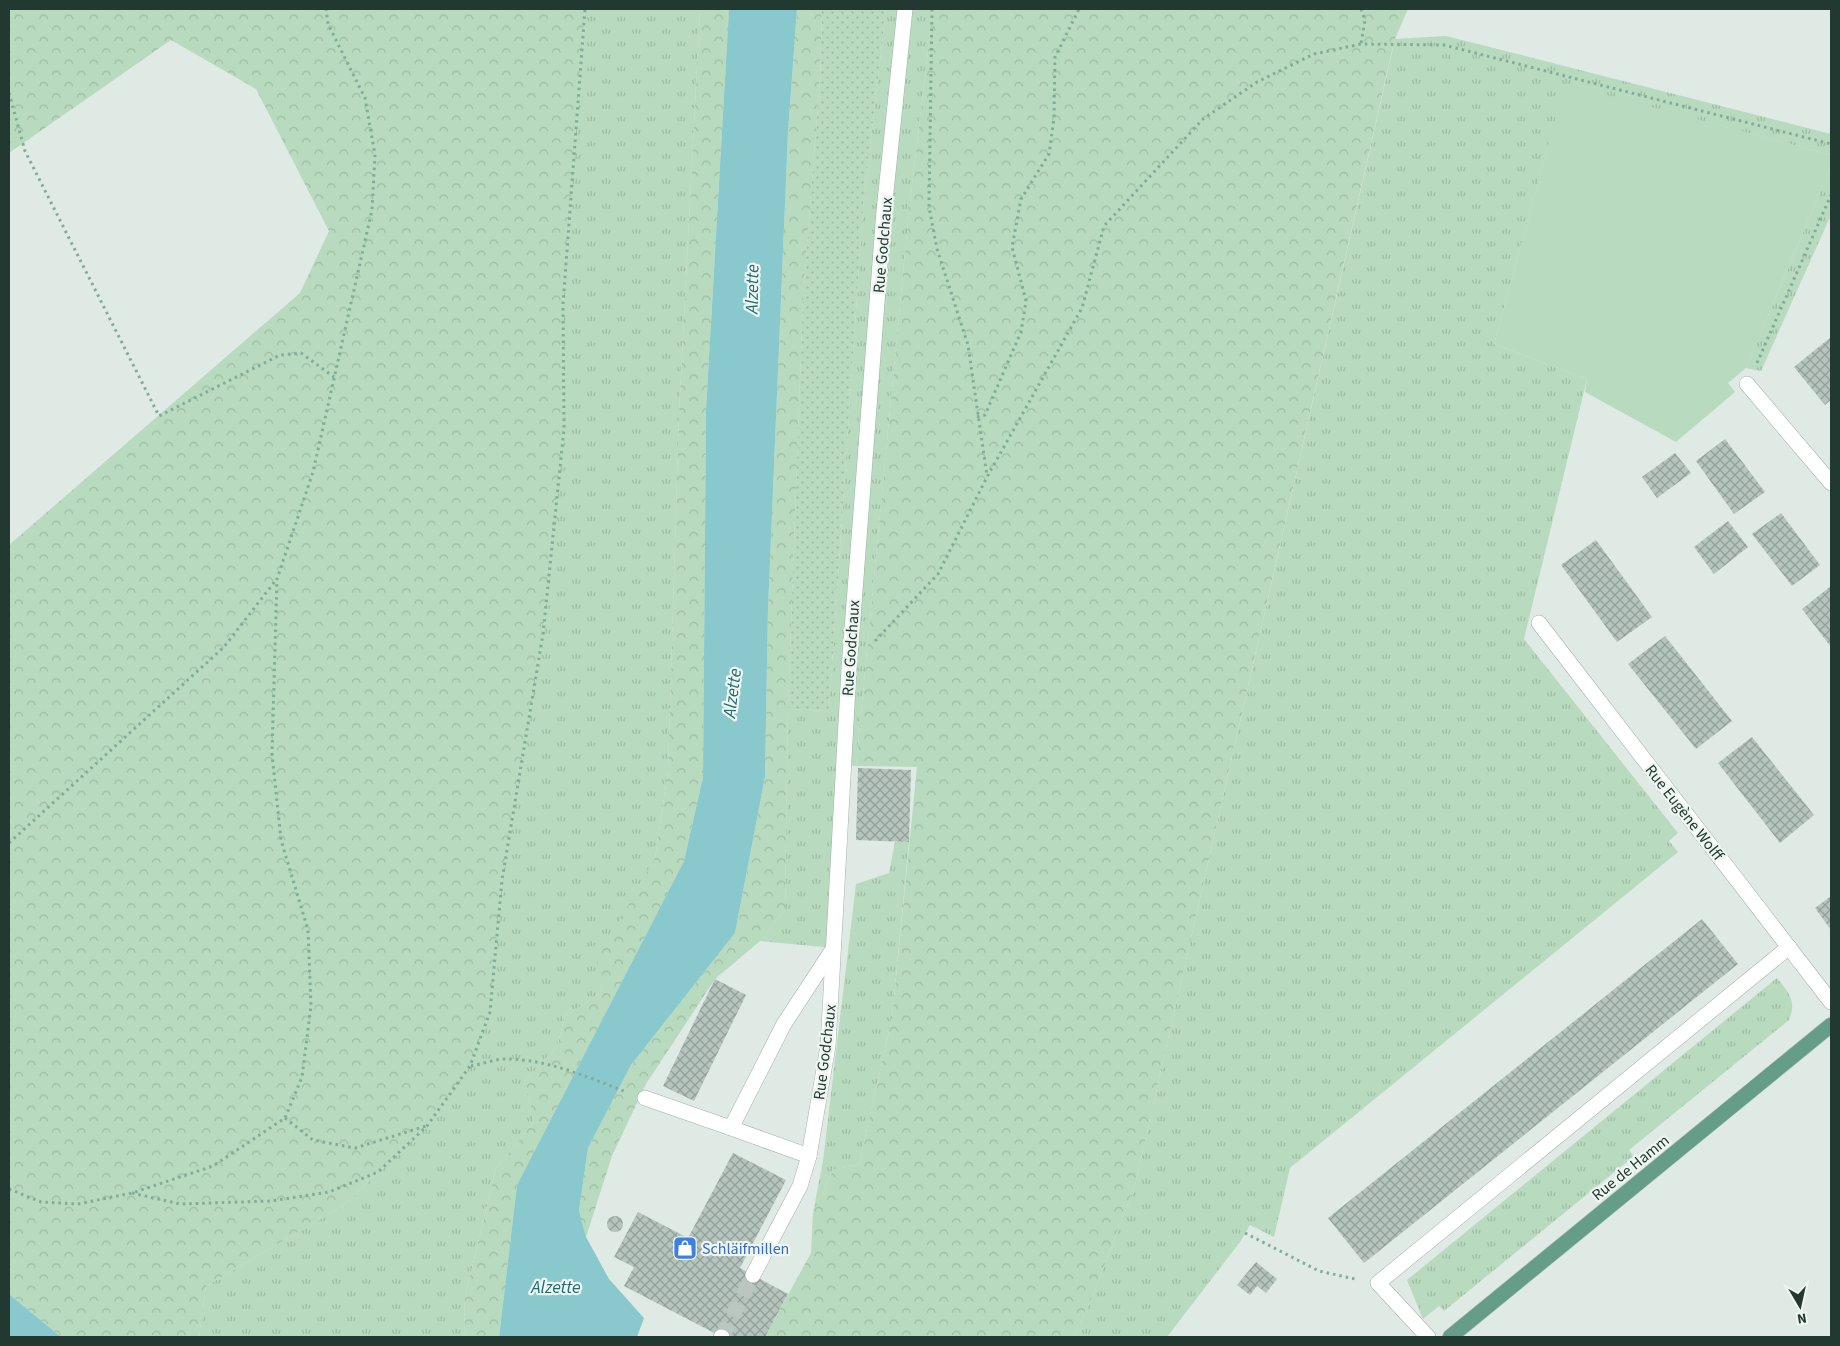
<svg xmlns="http://www.w3.org/2000/svg" width="1840" height="1346" font-family="'Source Sans 3',sans-serif">
  <style>
    .grass { fill: url(#grass-tufts) }
    .forest { fill: url(#forest-crowns) }
    .park { fill: #b8dabe }
    .garden { fill: url(#garden-dots) }
    .water { fill: #89c9cd }
    .building { fill: url(#building-cross-hatch) }
    .lines { fill: none; stroke-linecap: round; stroke-linejoin: round }
    .minor-tunnel { stroke: #b9c7c0; stroke-width: 15; stroke-dasharray: 15 8; stroke-linecap: butt }
    .minor-casing { stroke: #a2b1aa; stroke-width: 16 }
    .major-casing { stroke: #bcc4c1; stroke-width: 16 }
    .path { stroke: #81ac9a; stroke-width: 3; stroke-dasharray: 2.5 4; stroke-linecap: butt }
    .minor { stroke: #fff; stroke-width: 15 }
    .major { stroke: #659d89; stroke-width: 15 }
    .labels { text-anchor: middle; stroke-width: 4.5; stroke-linejoin: round; paint-order: stroke }
    .street-label { font-size: 16px; fill: #213930; stroke: #eff6f2 }
    .shop-label { font-size: 16px; fill: #366cbe; stroke: #eff6f2; text-anchor: start }
    .water-label { font-size: 18px; font-style: italic; fill: #1e6c72; stroke: #eff6f2 }
  </style>
  <defs>
    <pattern id="grass-tufts" width="24" height="20" patternUnits="userSpaceOnUse" patternTransform="scale(1.25)"><rect width="24" height="20" fill="#b8dabe"/><path d="M3 7l-1-3M5 7V3M7 7l1-3M15 17l-1-3M17 17v-4M19 17l1-3" fill="none" stroke="#9ebca4"/></pattern>
    <pattern id="forest-crowns" width="20" height="18" patternUnits="userSpaceOnUse" patternTransform="scale(1.25)"><rect width="20" height="18" fill="#b8dabe"/><path d="M2 6a3 3 0 1 1 6 0M12 15a3 3 0 1 1 6 0" fill="none" stroke="#9ebca4"/></pattern>
    <pattern id="garden-dots" width="8" height="8" patternUnits="userSpaceOnUse" patternTransform="scale(1.25)"><rect width="8" height="8" fill="#b8dabe"/><path d="M2 2h.1M6 6h.1" fill="none" stroke="#9ebca4" stroke-width="1.8" stroke-linecap="round"/></pattern>
    <pattern id="building-cross-hatch" width="8" height="8" patternUnits="userSpaceOnUse" patternTransform="scale(1.25)"><rect width="8" height="8" fill="#b5c4bc"/><path d="M0 0l8 8M0 8l8-8" fill="none" stroke="#93a099"/></pattern>
  </defs>
  <rect width="100%" height="100%" fill="#dfeae4"/>
  <g class="grass">
    <polygon points="585,9 700,9 679,414 668,771 655,858 598,960 601,993 565,1016 557,1047 525,1081 534,1122 496,1168 465,1297 464,1337 199,1337 206,1286 343,1206 427,1126 470,1066 490,1012 502,880 543,634 564,429 563,304"/>
    <polygon points="886,9 933,9 909,211 856,766 842,764 834,948 760,941 785,910 788,709 829,711 863,207"/>
    <polygon points="1446,36 1831,134 1831,155 1565,85 1494,344 1587,379 1524,639 1678,833 1669,841 1678,852 1290,1168 1274,1237 1250,1225 1240,1242 1167,1337 1073,1337 1093,1295 1135,1185 1395,39"/>
    <polygon points="1831,166 1831,215 1761,371 1746,368"/>
    <polygon points="895,842 909,842 892,1018 859,1164 833,1170 813,1213 823,1161 856,884 889,873"/>
    <path d="M1777 978C1789 994 1797 1000 1789 1020L1629 1150 1634 1156 1444 1311 1439 1306 1423 1319 1407 1280Z"/>
  </g>
  <g class="forest">
    <polygon points="9,9 585,9 563,304 564,429 543,634 502,880 490,1012 470,1066 427,1126 343,1206 206,1286 199,1337 61,1337 9,1294 9,545 300,293 329,231 256,89 171,40 9,153"/>
    <polygon points="700,9 729,9 706,410 703,777 684,861 517,1185 499,1337 464,1337 465,1297 496,1168 534,1122 525,1081 557,1047 565,1016 601,993 597,960 655,858 668,771 679,414"/>
    <polygon points="797,9 822,9 820,78 803,298 788,709 785,910 760,941 715,979 646,1084 612,1156 586,1237 579,1212 588,1148 631,1065 735,933 765,777 768,609 788,132"/>
    <polygon points="933,9 1408,9 1395,39 1391,55 1135,1185 1093,1295 1073,1337 765,1337 811,1253 813,1213 833,1170 859,1164 892,1018 917,767 856,766 909,211"/>
  </g>
  <polygon class="park" points="1565,84 1831,155 1831,166 1746,368 1728,383 1735,392 1676,442 1585,392 1587,379 1494,344"/>
  <polygon class="garden" points="822,9 886,9 863,207 829,711 788,709 803,298 820,78"/>
  <g class="water">
    <polygon points="729,9 797,9 788,132 768,609 765,777 735,933 631,1065 588,1148 579,1211 586,1237 609,1279 644,1318 637,1337 499,1337 517,1185 684,861 703,777 706,410"/>
    <polygon points="9,1294 61,1337 9,1337"/>
  </g>
  <g class="building">
    <polygon points="1831,337 1831,400 1825,405 1794,367"/>
    <polygon points="1725,439 1765,492 1734,514 1696,461"/>
    <polygon points="1675,453 1691,473 1657,498 1642,477"/>
    <polygon points="1781,513 1820,565 1792,586 1752,534"/>
    <polygon points="1728,521 1748,547 1714,574 1694,547"/>
    <polygon points="1596,540 1652,617 1617,642 1561,565"/>
    <polygon points="1831,586 1831,647 1802,609"/>
    <polygon points="1665,636 1732,721 1696,749 1628,664"/>
    <polygon points="1752,737 1814,815 1780,843 1718,763"/>
    <polygon points="858,768 911,770 909,842 856,840"/>
    <polygon points="1831,896 1831,930 1815,908"/>
    <polygon points="1702,919 1738,964 1364,1263 1328,1218"/>
    <polygon points="715,979 746,995 694,1101 663,1086"/>
    <polygon points="733,1153 786,1180 740,1268 788,1294 765,1337 722,1337 624,1286 634,1267 614,1257 638,1212 688,1238"/>
    <circle cx="615" cy="1224" r="8"/>
    <polygon points="1256,1262 1277,1279 1266,1293 1257,1286 1250,1295 1237,1285"/>
  </g>
  <g class="lines">
    <polyline class="minor-tunnel" points="722,1337 753,1275"/>
    <g class="minor-casing">
      <g id="minor">
        <polyline points="1747,384 1831,483"/>
        <polyline points="1539,623 1831,1002"/>
        <polyline points="645,1098 731,1128 784,1024 833,949"/>
        <polyline points="731,1128 809,1156"/>
        <polyline points="753,1275 800,1186 809,1156 828,1046 849,669 884,211 905,9"/>
        <polyline points="721,1337 722,1337"/>
        <polyline points="1428,1337 1378,1283 1789,947"/>
      </g>
    </g>
    <g class="major-casing">
      <polyline id="major" points="1450,1337 1831,1025"/>
    </g>
    <g class="path">
      <polyline points="932,9 929,207 937,249 968,345 987,476"/>
      <polyline points="1361,9 1365,20 1361,44"/>
      <polyline points="9,93 25,151 159,416 280,355 301,353 334,377"/>
      <polyline points="1757,363 1831,195"/>
      <polyline points="977,417 985,415 1021,332 1026,301 1012,247 1021,199 1049,154 1054,118 1055,57 1079,9"/>
      <polyline points="875,641 938,574 987,477 1082,308 1104,226 1203,119 1257,82 1314,54 1361,44 1444,45 1831,144"/>
      <polyline points="9,843 224,647 276,580"/>
      <path d="M471 1066C483 1064 497 1058 509 1059 549 1060 587 1077 624 1091"/>
      <polyline points="285,1118 313,1140 355,1148 426,1126"/>
      <polyline points="9,1189 41,1202 78,1204 132,1193 213,1166 285,1118 302,1077 311,1006 308,930 281,840 272,754 277,579 313,472 372,210 375,155 365,98 328,24 326,9"/>
      <polyline points="132,1193 180,1204 271,1201 329,1192 378,1172 427,1126 470,1066 490,1012 502,880 543,634 564,429 563,304 585,9"/>
      <polyline points="1245,1233 1319,1271 1355,1279"/>
    </g>
    <use href="#minor" class="minor"/>
    <use href="#major" class="major"/>
  </g>
  <defs>
    <g id="shop-square" transform="scale(1.25)"><rect x="-9" y="-9" width="18" height="18" rx="4" fill="#3f7fe0" stroke="#eff6f2"/><path d="M-5-2.5h2.3a2.7 3.5 0 0 1 5.4 0H5L5.5 6h-11ZM-1.5-2.5h3a1.5 2.3 0 0 0-3 0Z" fill="#fff"/></g>
  </defs>
  <g fill-rule="evenodd">
    <use href="#shop-square" x="685" y="1248"/>
  </g>
  <g class="labels">
    <g class="street-label">
      <text transform="translate(882 245) rotate(-85)" y="6">Rue Godchaux</text>
      <text transform="translate(850 648) rotate(-86)" y="6">Rue Godchaux</text>
      <text transform="translate(1685 812) rotate(52)" y="6">Rue Eugène Wolff</text>
      <text transform="translate(824 1052) rotate(-83)" y="6">Rue Godchaux</text>
      <text transform="translate(1630 1167) rotate(-39)" y="6">Rue de Hamm</text>
    </g>
    <g class="shop-label">
      <text x="702" y="1254">Schläifmillen</text>
    </g>
    <g class="water-label">
      <text transform="translate(752 289) rotate(-89)" y="6">Alzette</text>
      <text transform="translate(732 693) rotate(-83)" y="6">Alzette</text>
      <text x="556" y="1293">Alzette</text>
    </g>
  </g>
  <rect width="1840" height="1346" fill="none" stroke="#213930" stroke-width="20"/>
  <g transform="translate(1800 1306) rotate(171)" stroke="#eff6f2" stroke-width="4" paint-order="stroke">
  <path d="M0-4L9 19L0 12L-9 19Z" fill="#213930"/>
  <text y="-8" font-size="14" font-weight="bold" text-anchor="middle" fill="#213930">N</text>
  </g>
</svg>
